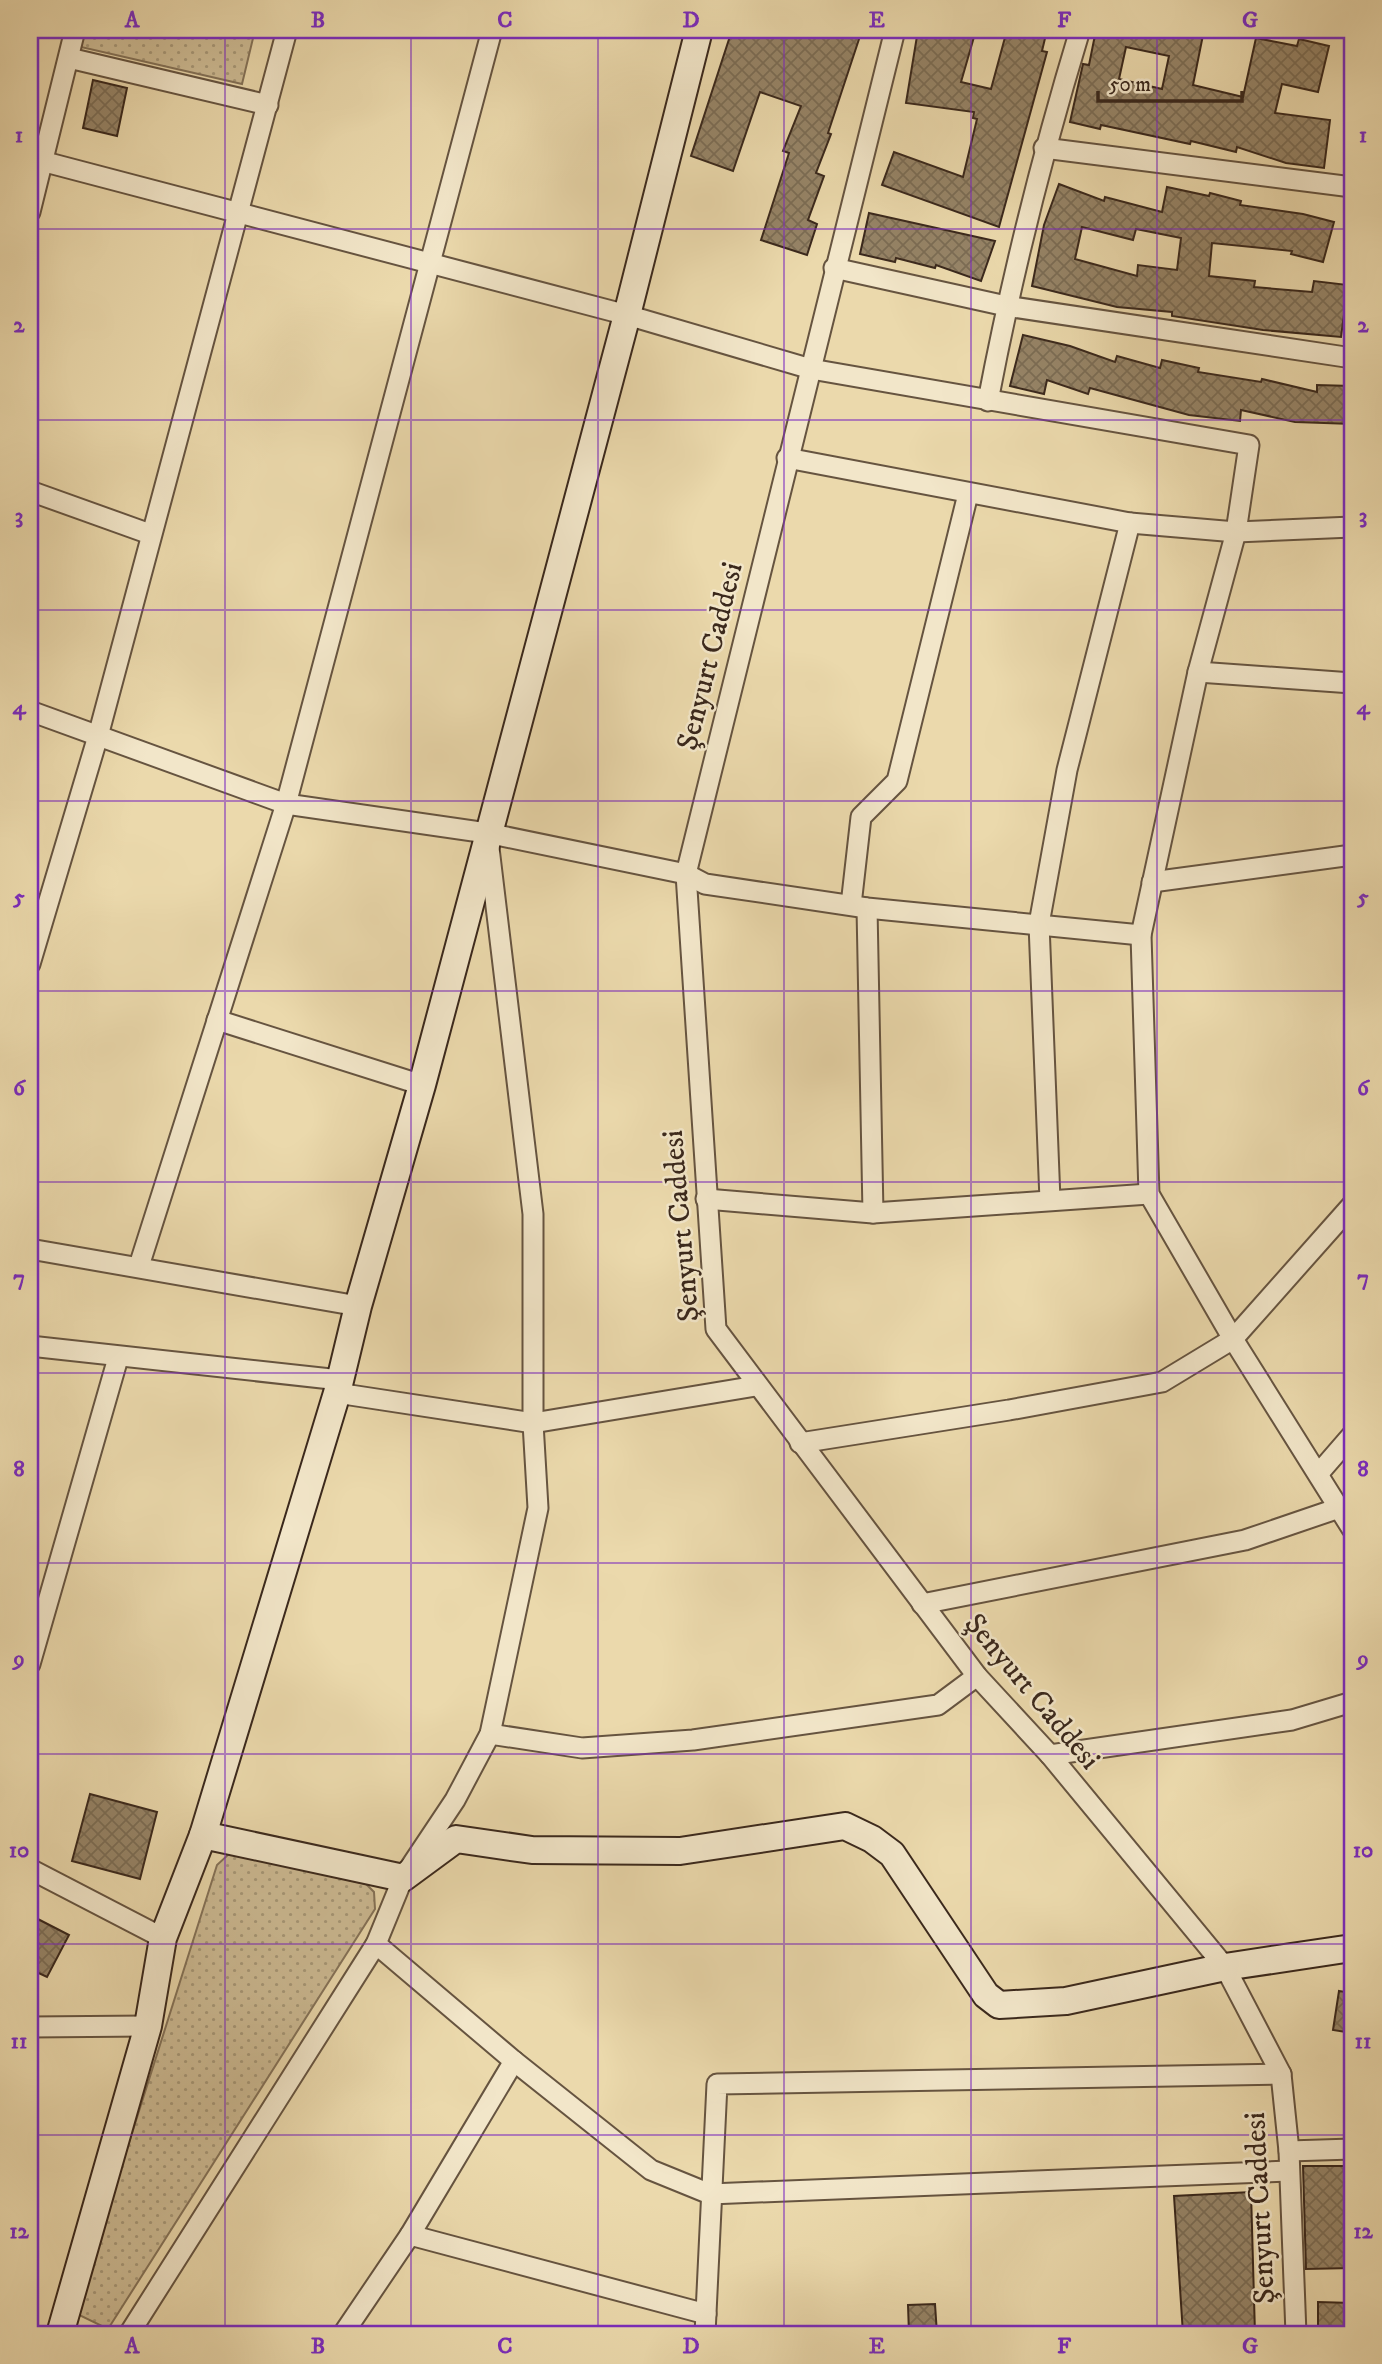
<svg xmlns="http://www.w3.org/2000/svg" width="1382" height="2364" font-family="'IM FELL DW Pica',serif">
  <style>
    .park { fill: url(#park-dots); stroke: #847258; stroke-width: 2 }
    .building { fill: url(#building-cross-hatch); stroke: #3a281c; stroke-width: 2; fill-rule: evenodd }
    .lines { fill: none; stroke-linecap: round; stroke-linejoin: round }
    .street-casing { stroke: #665440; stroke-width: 23 }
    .secondary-casing { stroke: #3a281c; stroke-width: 30 }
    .street { stroke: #f2e6c9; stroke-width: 19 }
    .secondary { stroke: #f2e6c9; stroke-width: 26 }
    .grid { fill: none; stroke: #7b2cbf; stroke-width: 2; stroke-opacity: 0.55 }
    .labels { text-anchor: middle; stroke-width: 5; stroke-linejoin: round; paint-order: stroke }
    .street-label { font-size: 30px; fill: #3a281c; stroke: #f2e6c9 }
    .neatline { fill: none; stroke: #7b2cbf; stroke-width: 2.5 }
    .grid-label { font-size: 23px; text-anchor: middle; font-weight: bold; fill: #7b2cbf }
  </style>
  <defs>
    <pattern id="park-dots" width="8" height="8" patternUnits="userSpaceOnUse" patternTransform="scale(1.75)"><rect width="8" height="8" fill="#cdbb94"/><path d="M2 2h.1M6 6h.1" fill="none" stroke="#a79878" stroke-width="1.8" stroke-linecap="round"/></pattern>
    <pattern id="building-cross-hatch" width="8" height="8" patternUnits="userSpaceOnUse" patternTransform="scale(1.75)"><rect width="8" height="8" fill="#968467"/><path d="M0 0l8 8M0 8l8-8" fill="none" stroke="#7b6c54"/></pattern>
  </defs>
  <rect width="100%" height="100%" fill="#ebd9ac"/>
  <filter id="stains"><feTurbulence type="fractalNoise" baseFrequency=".00286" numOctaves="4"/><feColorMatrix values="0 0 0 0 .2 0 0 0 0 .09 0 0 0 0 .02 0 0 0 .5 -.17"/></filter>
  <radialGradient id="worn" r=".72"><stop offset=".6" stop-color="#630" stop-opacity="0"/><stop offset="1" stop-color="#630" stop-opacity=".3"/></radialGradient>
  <g class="park">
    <polygon points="84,30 255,30 242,84 81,47"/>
    <polygon points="230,1853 366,1884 374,1892 375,1909 108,2329 75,2313 217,1865"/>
  </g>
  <g class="building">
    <polygon points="732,30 862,30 828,133 831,134 816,173 824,176 808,220 817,224 807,255 761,240 789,153 783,151 801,106 760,92 733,171 691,156"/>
    <polygon points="918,30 976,30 961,82 991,89 1007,30 1047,30 1042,51 1047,52 999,227 882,185 894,152 963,177 977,119 973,118 974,112 906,103"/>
    <path d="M1096 30H1204L1193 85 1243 97 1256 38 1297 46 1299 39 1329 46 1318 92 1282 84 1275 113 1330 120 1324 168 1286 163 1237 147 1236 152 1191 141 1190 144 1101 125 1100 129 1070 122 1083 64 1089 65ZM1126 47 1169 56 1162 89 1119 79Z"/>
    <polygon points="93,80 127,88 117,136 83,128"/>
    <path d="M1059 184 1104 201 1105 197 1162 212 1167 187 1209 196 1210 193 1241 201 1240 205 1303 214 1334 222 1323 262 1291 254 1292 251 1212 243 1209 276 1255 281 1254 287 1312 292 1314 281 1348 285 1341 337 1263 330 1172 316V312L1117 307 1032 286 1044 225ZM1082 227 1133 240 1136 229 1181 238 1177 270 1138 265 1137 276 1075 259Z"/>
    <polygon points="869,213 995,241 981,281 936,265 935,268 896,258 895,262 860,254"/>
    <polygon points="1023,335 1070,346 1115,362 1117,356 1160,368 1162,360 1199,368 1198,372 1261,382 1262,379 1317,392 1317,385 1352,386 1352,424 1295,422 1241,410 1240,421 1189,415 1090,388 1088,394 1047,380 1044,394 1010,386"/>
    <polygon points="90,1794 157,1812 140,1879 72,1861"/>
    <polygon points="30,1915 69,1935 47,1977 30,1969"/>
    <polygon points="1339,1991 1352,1993 1352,2033 1333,2030"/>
    <polygon points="1303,2166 1352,2166 1352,2268 1306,2269"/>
    <polygon points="1251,2192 1255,2334 1183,2334 1174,2196"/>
    <polygon points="1318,2302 1352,2303 1352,2334 1318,2334"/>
    <polygon points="935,2304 937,2334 909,2334 908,2305"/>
  </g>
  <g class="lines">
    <g class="street-casing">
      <g id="street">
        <polyline points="895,30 686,874 716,1329 977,1676 1050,1755 1225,1967 1281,2074 1289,2151 1296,2334"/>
        <polyline points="69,58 268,105"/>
        <polyline points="1044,148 1352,187"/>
        <polyline points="30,158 627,315 811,369 1249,445 1236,532 1198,672 1141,935 1149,1194 1233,1339 1352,1529"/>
        <polyline points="30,212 75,30"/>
        <polyline points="834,268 1006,306 1352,358"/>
        <path d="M988 401C1012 275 1043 152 1080 30"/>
        <polyline points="787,458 1130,523 1236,532 1352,527"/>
        <polyline points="30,491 150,534"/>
        <polyline points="1198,672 1352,683"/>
        <polyline points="30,711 286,804 487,833 686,874 705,884 867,908 1141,935"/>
        <polyline points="1152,882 1352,855"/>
        <polyline points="851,905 861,817 897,781 968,494"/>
        <polyline points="867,908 873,1213"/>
        <polyline points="30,964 98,736 287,30"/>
        <polyline points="217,1020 422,1085"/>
        <polyline points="706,1199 873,1213 1149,1194"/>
        <polyline points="1050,1200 1039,924 1067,770 1130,523"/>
        <polyline points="30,1249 358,1306"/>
        <polyline points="139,1266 286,804 492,30"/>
        <polyline points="30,1346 340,1380"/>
        <polyline points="337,1393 533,1423 756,1386"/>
        <polyline points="800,1443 1009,1410 1162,1382 1233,1339 1352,1205"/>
        <polyline points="1319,1473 1352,1435"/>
        <polyline points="922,1604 1245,1540 1339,1508"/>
        <polyline points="30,1664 118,1358"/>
        <polyline points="490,1734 582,1748 693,1740 938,1705 977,1676"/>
        <polyline points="1050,1755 1292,1720 1352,1702"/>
        <polyline points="30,1869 163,1938"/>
        <polyline points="376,1944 514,2061 651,2170 710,2194 1289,2171"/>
        <polyline points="30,2027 148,2026"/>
        <polyline points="1289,2151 1352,2149"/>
        <polyline points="410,2235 706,2314"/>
        <polyline points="129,2334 376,1944 403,1878 455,1800 490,1734 538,1508 533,1423 533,1214 489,848"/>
        <polyline points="343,2334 410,2235 514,2061"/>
        <polyline points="705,2334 717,2084 1281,2074"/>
      </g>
    </g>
    <g class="secondary-casing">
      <g id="secondary">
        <polyline points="203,1835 403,1878 456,1839 532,1850 680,1851 845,1826 872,1839 892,1854 986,1995 999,2005 1066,2001 1225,1967 1352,1948"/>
        <polyline points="60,2334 148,2026 163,1938 203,1835 337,1393 358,1306 422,1085 627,315 699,30"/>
      </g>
    </g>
    <use href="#street" class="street"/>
    <use href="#secondary" class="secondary"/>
  </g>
  <path class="grid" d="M225 30V2334M411 30V2334M598 30V2334M784 30V2334M971 30V2334M1157 30V2334M30 229H1352M30 420H1352M30 610H1352M30 801H1352M30 991H1352M30 1182H1352M30 1373H1352M30 1563H1352M30 1754H1352M30 1944H1352M30 2135H1352"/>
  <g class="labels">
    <g class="street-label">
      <text transform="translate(709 656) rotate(-76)" y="10">Şenyurt Caddesi</text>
      <text transform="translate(680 1226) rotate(-95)" y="10">Şenyurt Caddesi</text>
      <text transform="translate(1033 1691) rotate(50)" y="10">Şenyurt Caddesi</text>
      <text transform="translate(1259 2208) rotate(-93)" y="10">Şenyurt Caddesi</text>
    </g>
  </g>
  <rect width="1382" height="2364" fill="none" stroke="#ebd9ac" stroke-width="77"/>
  <path d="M1098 91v10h144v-10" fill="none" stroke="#3a281c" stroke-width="3.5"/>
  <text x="1109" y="91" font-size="21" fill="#3a281c" stroke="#f2e6c9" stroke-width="5" paint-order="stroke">50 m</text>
  <rect x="38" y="38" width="1306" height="2288" class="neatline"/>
  <g class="grid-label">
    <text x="132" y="27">A</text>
    <text x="318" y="27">B</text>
    <text x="505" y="27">C</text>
    <text x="691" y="27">D</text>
    <text x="877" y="27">E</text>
    <text x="1064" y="27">F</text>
    <text x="1250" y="27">G</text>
    <text x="19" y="142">1</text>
    <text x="1363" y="142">1</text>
    <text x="19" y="332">2</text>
    <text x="1363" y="332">2</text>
    <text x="19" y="523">3</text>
    <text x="1363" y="523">3</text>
    <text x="19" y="714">4</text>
    <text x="1363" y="714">4</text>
    <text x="19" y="904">5</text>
    <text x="1363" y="904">5</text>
    <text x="19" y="1095">6</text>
    <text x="1363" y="1095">6</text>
    <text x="19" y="1285">7</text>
    <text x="1363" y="1285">7</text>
    <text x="19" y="1476">8</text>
    <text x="1363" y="1476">8</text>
    <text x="19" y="1666">9</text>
    <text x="1363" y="1666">9</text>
    <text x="19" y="1857">10</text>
    <text x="1363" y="1857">10</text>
    <text x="19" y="2048">11</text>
    <text x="1363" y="2048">11</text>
    <text x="19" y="2238">12</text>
    <text x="1363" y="2238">12</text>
    <text x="132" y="2353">A</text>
    <text x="318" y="2353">B</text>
    <text x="505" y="2353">C</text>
    <text x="691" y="2353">D</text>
    <text x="877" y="2353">E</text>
    <text x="1064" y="2353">F</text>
    <text x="1250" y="2353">G</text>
  </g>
  <rect width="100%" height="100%" filter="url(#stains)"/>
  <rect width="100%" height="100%" fill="url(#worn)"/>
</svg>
